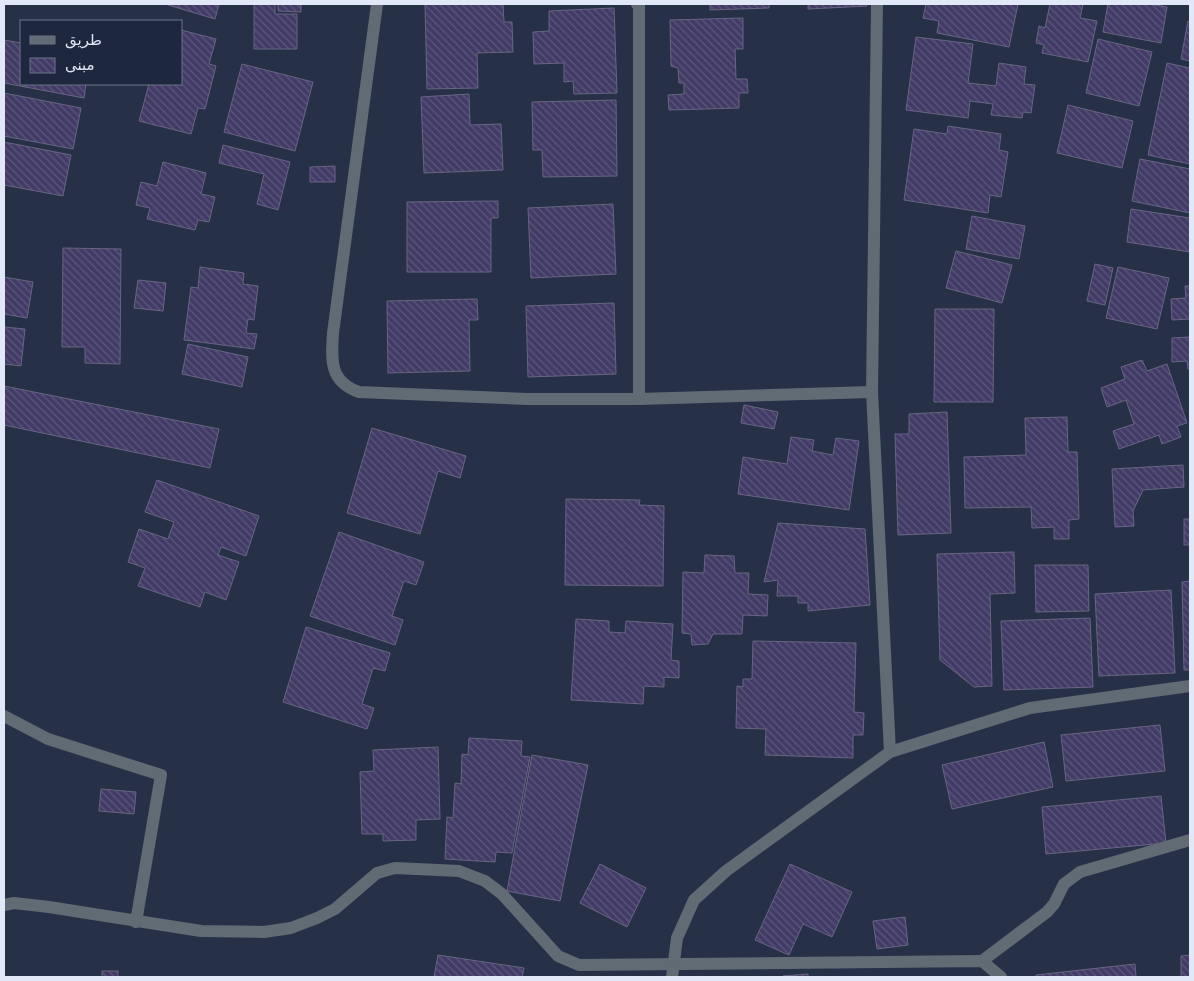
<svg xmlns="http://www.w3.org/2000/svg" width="1194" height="981" font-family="'DejaVu Sans',Cairo,sans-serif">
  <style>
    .building { fill: url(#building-back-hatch); stroke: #686582 }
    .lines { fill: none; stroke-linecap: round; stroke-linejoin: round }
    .minor { stroke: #606b74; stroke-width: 12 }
  </style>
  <defs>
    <pattern id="building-back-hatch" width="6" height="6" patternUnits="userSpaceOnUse" patternTransform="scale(1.25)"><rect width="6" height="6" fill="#413b66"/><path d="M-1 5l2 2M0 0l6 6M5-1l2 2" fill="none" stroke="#5c577d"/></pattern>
  </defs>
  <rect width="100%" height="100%" fill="#263148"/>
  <g class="building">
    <polygon points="165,4 219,4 215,19"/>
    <polygon points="254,4 275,4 275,14 297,14 297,49 254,49"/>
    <polygon points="278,4 301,4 301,12 278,11"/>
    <polygon points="425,4 503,4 504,22 512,22 513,52 477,53 478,88 427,89"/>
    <polygon points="710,4 769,4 769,8 710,10"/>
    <polygon points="808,4 867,4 867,6 808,9"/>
    <polygon points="926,4 1018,4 1009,47 937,33 939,21 923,18"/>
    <polygon points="1050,4 1083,4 1080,18 1097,21 1088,62 1042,53 1044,45 1036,43 1039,26 1045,28"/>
    <polygon points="1108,4 1150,4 1167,7 1161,43 1103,32"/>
    <polygon points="614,8 617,93 574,94 573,81 564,82 564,63 534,64 533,32 549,31 549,11"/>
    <polygon points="743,18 743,49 735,49 736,79 747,79 748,93 739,93 739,108 669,110 668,95 684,94 684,83 679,83 678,68 671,66 670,20"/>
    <polygon points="1188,21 1190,22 1190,61 1181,59"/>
    <polygon points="181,30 216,39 209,64 216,66 205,109 198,108 191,134 139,121 149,84 181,84"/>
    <polygon points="916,37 973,44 968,83 996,86 999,63 1026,67 1024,84 1035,85 1031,113 1023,112 1022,118 991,115 993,104 970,101 968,118 906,110"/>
    <polygon points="1098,39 1152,52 1139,106 1086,93"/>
    <polygon points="4,40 21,43 21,84 86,84 84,98 4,83"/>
    <polygon points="1167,63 1190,68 1190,164 1148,155"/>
    <polygon points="242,64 313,82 295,151 224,132"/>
    <polygon points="4,93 81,108 73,149 4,136"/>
    <polygon points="469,94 470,125 501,124 503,170 424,173 421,97"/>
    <polygon points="616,100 617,176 543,177 542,150 533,150 532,102"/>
    <polygon points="1068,105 1133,121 1122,168 1057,153"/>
    <polygon points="948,126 1001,134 999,150 1008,152 1001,197 990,195 988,213 904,200 914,129 947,134"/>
    <polygon points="4,142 71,155 63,196 4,185"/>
    <polygon points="223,145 290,162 278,210 257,204 264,174 219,163"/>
    <polygon points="1140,159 1190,169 1190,213 1132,201"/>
    <polygon points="163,162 206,173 201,194 215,197 209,222 198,220 195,230 147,219 150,208 136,205 141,182 157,186"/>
    <polygon points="335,166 335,182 310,182 310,167"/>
    <polygon points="498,201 498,218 491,218 491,272 407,272 407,202"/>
    <polygon points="613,204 616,274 531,278 528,208"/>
    <polygon points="1131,209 1190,218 1190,252 1127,242"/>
    <polygon points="972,216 1025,226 1019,259 966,249"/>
    <polygon points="63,248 121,249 120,364 85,363 85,347 62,347"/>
    <polygon points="956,251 1012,265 1002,303 946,288"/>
    <polygon points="1095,264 1113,268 1105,305 1087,301"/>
    <polygon points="200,267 244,273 243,284 258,286 254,320 248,319 246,333 257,334 254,349 184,340 191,287 198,288"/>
    <polygon points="1118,267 1169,278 1157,329 1106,318"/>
    <polygon points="4,277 33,282 27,318 4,314"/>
    <polygon points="138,280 166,283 163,311 134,308"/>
    <polygon points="1185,286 1190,286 1190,319 1172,320 1171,299 1186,298"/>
    <polygon points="477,299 478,320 469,320 470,371 388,373 387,301"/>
    <polygon points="614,303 616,374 528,377 526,306"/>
    <polygon points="935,309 994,309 993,402 934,402"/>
    <polygon points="4,327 25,329 21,366 4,364"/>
    <polygon points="1190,337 1190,369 1188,369 1187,361 1172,362 1172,338"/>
    <polygon points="188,344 248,357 242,387 182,374"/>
    <polygon points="1142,360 1147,371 1167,364 1187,423 1177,426 1181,437 1162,444 1159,435 1119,449 1113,431 1134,424 1126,400 1107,407 1101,388 1125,379 1121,367"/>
    <polygon points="4,386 219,429 210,468 4,425"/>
    <polygon points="744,405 778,412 774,429 741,423"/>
    <polygon points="947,412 951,533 898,535 895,434 909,434 909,414"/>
    <polygon points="1067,417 1068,452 1077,452 1079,519 1069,520 1069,539 1054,539 1054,527 1032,528 1031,507 965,508 964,457 1026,455 1025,418"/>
    <polygon points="372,428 466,456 460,478 438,471 420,534 347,513"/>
    <polygon points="791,437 814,440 812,451 833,455 836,438 859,441 849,510 738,494 743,457 787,464"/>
    <polygon points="1183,465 1184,487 1143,490 1133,511 1134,526 1115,527 1112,469"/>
    <polygon points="157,480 259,516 246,556 221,547 218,555 239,562 226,600 205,592 200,607 138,586 145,568 128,562 139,529 168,539 174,522 145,512"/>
    <polygon points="566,499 640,500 639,505 664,506 663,586 565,585"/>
    <rect x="1184" y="519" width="6" height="26"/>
    <polygon points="778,523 865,529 870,605 808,611 808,603 798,603 798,596 777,596 778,580 764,582"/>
    <polygon points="339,532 424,562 416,585 404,581 392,616 403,620 395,645 310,616"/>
    <polygon points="1014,552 1015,593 990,594 992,686 974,687 940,660 937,554"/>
    <polygon points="705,555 734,556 735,573 749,573 748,594 768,595 767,616 743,615 742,634 713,634 708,644 692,645 691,634 682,633 683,572 704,573"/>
    <polygon points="1035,565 1088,565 1089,611 1036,612"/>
    <polygon points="1190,581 1190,670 1184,670 1182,582"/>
    <polygon points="1171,590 1175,673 1099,676 1095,594"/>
    <polygon points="1090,618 1093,687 1004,690 1001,621"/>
    <polygon points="576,619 609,621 609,632 625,633 626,621 673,624 671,660 679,661 679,678 664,677 664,687 644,686 643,704 571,700"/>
    <polygon points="306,627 390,653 385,671 373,668 362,704 374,708 367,729 283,702"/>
    <polygon points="753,641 856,643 854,712 864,713 863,735 853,735 853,758 765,755 766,729 736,728 737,686 743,687 743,679 752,679"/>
    <polygon points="1160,725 1165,771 1066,781 1061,735"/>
    <polygon points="469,738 522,741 521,756 530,757 512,853 496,852 495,862 445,859 447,817 453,818 455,783 461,784 462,754 468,755"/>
    <polygon points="1044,742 1053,787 952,809 942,765"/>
    <polygon points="438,747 440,819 416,820 416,840 383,841 383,834 362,834 360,772 374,771 373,750"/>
    <polygon points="532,755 588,765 560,901 507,891"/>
    <polygon points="101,789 136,792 134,814 99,811"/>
    <polygon points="1161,796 1166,843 1046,854 1042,807"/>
    <polygon points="600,864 646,888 627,927 580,903"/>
    <polygon points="790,864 852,892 832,937 803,924 789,955 755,940"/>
    <polygon points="905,917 908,945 877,949 873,921"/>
    <polygon points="438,955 524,968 522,977 434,977"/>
    <polygon points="1190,955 1190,977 1181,977 1181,956"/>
    <polygon points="1135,964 1136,977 1036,977 1036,975"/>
    <rect x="102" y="971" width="16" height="6"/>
    <polygon points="808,974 808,977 783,976"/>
  </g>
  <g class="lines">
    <g class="minor">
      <path d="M377 4 333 333C331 361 330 382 359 392L527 399H639L872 392"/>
      <polyline points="637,4 639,5 639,399"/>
      <polyline points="877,4 872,392 890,752"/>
      <polyline points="4,716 48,739 161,775 136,922"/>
      <polyline points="4,905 14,903 49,907 201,931 264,932 291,928 317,918 335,909 377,873 395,868 459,871 485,881 502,894 558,956 579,965 982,961 1001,977"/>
      <polyline points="982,961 1047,912 1054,904 1064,884 1080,872 1190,840"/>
      <polyline points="672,977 677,938 694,900 726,871 890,752 1030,708 1190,686"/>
    </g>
  </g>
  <rect width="1194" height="981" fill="none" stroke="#e1e9f8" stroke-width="10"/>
  <rect x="20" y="20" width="162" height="65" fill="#1d273e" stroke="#6b7588"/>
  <rect x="30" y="36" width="25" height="8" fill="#606b74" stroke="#6b7588"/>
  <text x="65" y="45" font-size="15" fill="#e1e9f8">طريق</text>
  <rect x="30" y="58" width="25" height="15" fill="url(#building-back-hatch)" stroke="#6b7588"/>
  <text x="65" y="70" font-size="15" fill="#e1e9f8">مبنى</text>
</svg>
